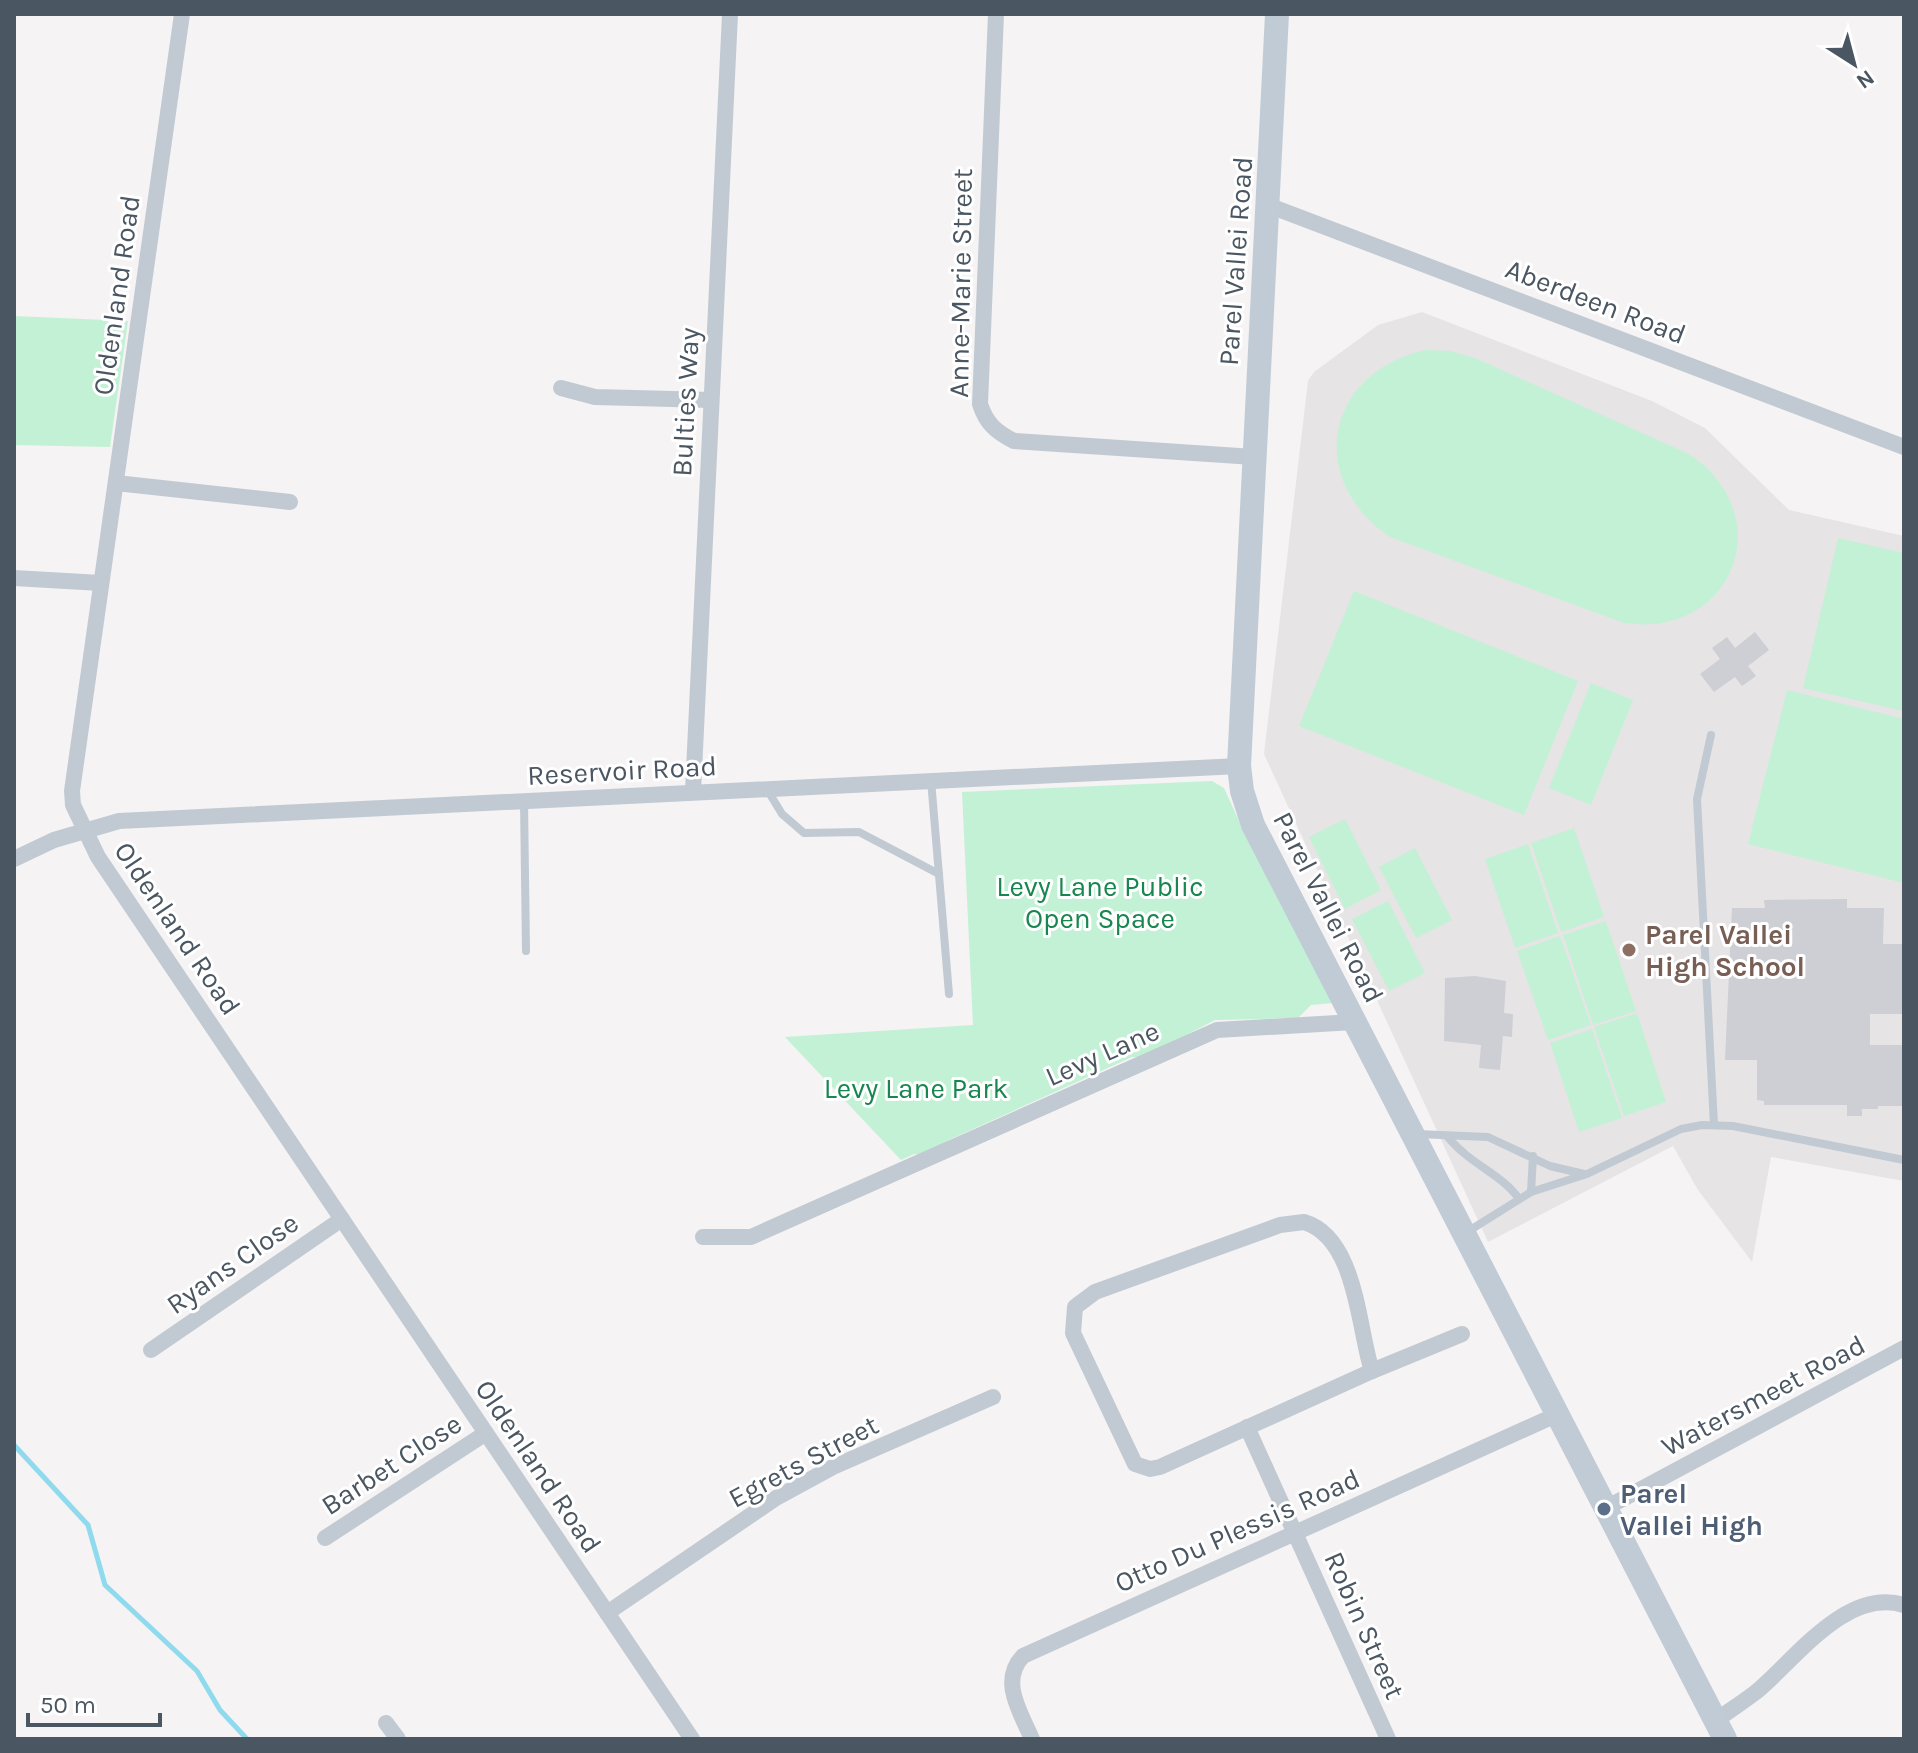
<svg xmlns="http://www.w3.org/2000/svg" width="1918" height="1753" font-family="Karla,sans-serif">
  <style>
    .education { fill: #e6e4e5 }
    .green { fill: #c3f1d5 }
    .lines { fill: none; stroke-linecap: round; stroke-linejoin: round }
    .stream { stroke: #90daee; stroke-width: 5 }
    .building { fill: #cdcfd5 }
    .lane { stroke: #c1cad2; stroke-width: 8 }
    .street { stroke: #c1cad2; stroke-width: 16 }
    .secondary { stroke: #c1cbd6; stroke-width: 24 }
    .education-dot { fill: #8d6e63; stroke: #fff; stroke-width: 3 }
    .service-dot { fill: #5c6f8a; stroke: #fff; stroke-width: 3 }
    .labels { text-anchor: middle; stroke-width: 6; stroke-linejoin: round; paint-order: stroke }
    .street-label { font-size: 28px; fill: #4a5661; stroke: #fff }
    .park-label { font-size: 28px; fill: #17864f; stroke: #fff }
    .education-label { font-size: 28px; font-weight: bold; fill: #785e54; stroke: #fff; text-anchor: start }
    .service-label { font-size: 28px; font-weight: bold; fill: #4e5e75; stroke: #fff; text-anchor: start }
  </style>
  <rect width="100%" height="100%" fill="#f5f3f3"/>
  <polygon class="education" points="1422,312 1652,401 1705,428 1789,510 1904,536 1904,1181 1771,1157 1752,1262 1698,1190 1673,1146 1488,1242 1264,754 1308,381 1314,372 1378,325"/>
  <g class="green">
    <polygon points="14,316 128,321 110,447 14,445"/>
    <path d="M1425 350 1450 351 1475 358 1689 454C1781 515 1733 639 1624 623L1390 537C1305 479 1325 373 1425 350Z"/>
    <polygon points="1838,538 1904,553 1904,711 1803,688"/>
    <polygon points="1354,591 1578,681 1524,815 1299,726"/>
    <polygon points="1591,683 1633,700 1591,805 1549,788"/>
    <polygon points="1787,690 1904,719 1904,883 1748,844"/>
    <polygon points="1212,781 1224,788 1250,845 1333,1003 1311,1005 1298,1018 1215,1020 1144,1057 1132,1057 951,1139 923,1155 914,1154 901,1160 785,1037 973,1025 962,792"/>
    <polygon points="1345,819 1381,890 1345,909 1309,837"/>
    <polygon points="1574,828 1604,917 1561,932 1531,843"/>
    <polygon points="1528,844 1558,933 1515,948 1485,859"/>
    <polygon points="1415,848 1452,920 1416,938 1379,867"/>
    <polygon points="1388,901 1425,973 1389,991 1352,919"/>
    <polygon points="1606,921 1636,1011 1593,1025 1563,935"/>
    <polygon points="1560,936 1591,1025 1548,1040 1517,951"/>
    <polygon points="1637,1013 1666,1102 1624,1116 1594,1027"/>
    <polygon points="1592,1029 1622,1118 1579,1132 1550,1043"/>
  </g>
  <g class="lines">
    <polyline class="stream" points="14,1445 88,1525 105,1585 197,1671 220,1710 247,1739"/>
  </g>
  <g class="building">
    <polygon points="1755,632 1769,650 1748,666 1756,676 1742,686 1735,677 1714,692 1700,674 1720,659 1712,648 1727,637 1735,648"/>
    <polygon points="1847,899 1847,908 1884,908 1883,944 1904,944 1904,1014 1870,1014 1870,1045 1904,1045 1904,1106 1878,1106 1878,1109 1862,1109 1862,1116 1847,1116 1847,1105 1764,1105 1764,1101 1757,1100 1757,1060 1725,1060 1732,908 1765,908 1764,900"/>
    <polygon points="1475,976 1506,981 1504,1013 1513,1014 1512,1037 1503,1036 1500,1070 1479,1068 1481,1045 1444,1041 1445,978"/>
  </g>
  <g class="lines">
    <g class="lane">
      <polyline points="1711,735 1697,799 1714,1125"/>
      <polyline points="931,780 949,994"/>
      <polyline points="768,791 782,814 804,833 859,832 939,874"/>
      <polyline points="524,801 526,951"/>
      <polyline points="1417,1134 1488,1137 1550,1166 1584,1174"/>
      <path d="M1447 1136C1469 1164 1502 1174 1519 1199"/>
      <polyline points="1531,1192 1587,1174 1681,1129 1702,1125 1733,1126 1904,1160"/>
      <polyline points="1467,1232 1531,1192 1533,1156"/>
    </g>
    <g class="street">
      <polyline points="182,14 72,791 73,805 98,857 692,1739"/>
      <path d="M996 14 980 404C986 423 996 432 1014 441L1254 457"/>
      <polyline points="1270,206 1904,447"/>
      <polyline points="561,388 595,397 711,400"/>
      <polyline points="116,483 290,502"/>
      <polyline points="14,578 101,583"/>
      <polyline points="693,792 730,14"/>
      <polyline points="14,859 54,840 119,821 1239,766"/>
      <path d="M1304 1222C1357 1238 1358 1329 1372 1371L1160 1467 1150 1469 1135 1464 1073 1333 1075 1307 1095 1292 1280 1225Z"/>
      <polyline points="703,1237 751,1237 1217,1030 1354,1022"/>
      <polyline points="151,1350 342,1219"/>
      <polyline points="1372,1371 1462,1334"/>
      <polyline points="1247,1427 1388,1739"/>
      <polyline points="1604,1509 1904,1348"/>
      <polyline points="325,1538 486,1433"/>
      <polyline points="607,1613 776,1498 833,1467 993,1397"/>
      <path d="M1715 1721C1729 1711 1743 1702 1756 1692 1795 1660 1846 1587 1904 1605"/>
      <polyline points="386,1723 398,1739"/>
      <path d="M1032 1739C1021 1713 999 1681 1023 1656L1556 1415"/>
    </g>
    <polyline class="secondary" points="1277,14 1239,766 1242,791 1253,825 1725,1739"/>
  </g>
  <circle class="education-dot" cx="1629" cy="950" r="8"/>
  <circle class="service-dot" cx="1604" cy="1509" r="8"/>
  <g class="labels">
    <g class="street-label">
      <text transform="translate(1235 261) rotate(-86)" y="10">Parel Vallei Road</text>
      <text transform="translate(960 283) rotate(-89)" y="10">Anne-Marie Street</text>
      <text transform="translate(116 295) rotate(-82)" y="10">Oldenland Road</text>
      <text transform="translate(1596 301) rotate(21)" y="10">Aberdeen Road</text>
      <text transform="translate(685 402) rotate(-87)" y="10">Bulties Way</text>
      <text transform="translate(622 770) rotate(-3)" y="10">Reservoir Road</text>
      <text transform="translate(1329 907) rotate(63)" y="10">Parel Vallei Road</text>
      <text transform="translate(178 928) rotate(56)" y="10">Oldenland Road</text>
      <text transform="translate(1102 1053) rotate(-24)" y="10">Levy Lane</text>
      <text transform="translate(232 1263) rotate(-35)" y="10">Ryans Close</text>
      <text transform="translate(1763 1395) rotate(-28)" y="10">Watersmeet Road</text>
      <text transform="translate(803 1461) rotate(-28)" y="10">Egrets Street</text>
      <text transform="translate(391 1464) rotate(-33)" y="10">Barbet Close</text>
      <text transform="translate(539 1466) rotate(56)" y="10">Oldenland Road</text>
      <text transform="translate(1237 1530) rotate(-24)" y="10">Otto Du Plessis Road</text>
      <text transform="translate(1365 1625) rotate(66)" y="10">Robin Street</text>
    </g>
    <g class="park-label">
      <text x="1100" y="896">Levy Lane Public<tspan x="1100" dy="32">Open Space</tspan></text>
      <text x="916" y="1098">Levy Lane Park</text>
    </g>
    <g class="education-label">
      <text x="1645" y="944">Parel Vallei<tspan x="1645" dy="32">High School</tspan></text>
    </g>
    <g class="service-label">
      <text x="1620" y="1503">Parel<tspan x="1620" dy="32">Vallei High</tspan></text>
    </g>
  </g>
  <rect width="1918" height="1753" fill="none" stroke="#4a5661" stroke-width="32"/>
  <g transform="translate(1854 64) rotate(144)" stroke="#ffffff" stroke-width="6" paint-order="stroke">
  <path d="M0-6L14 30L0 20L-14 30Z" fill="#4a5661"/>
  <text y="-12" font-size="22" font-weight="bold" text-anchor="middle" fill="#4a5661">N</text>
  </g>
  <path d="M28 1713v12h132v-12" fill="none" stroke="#4a5661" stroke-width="4"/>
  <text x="40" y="1713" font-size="24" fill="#4a5661" stroke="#ffffff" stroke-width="6" paint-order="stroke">50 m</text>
</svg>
